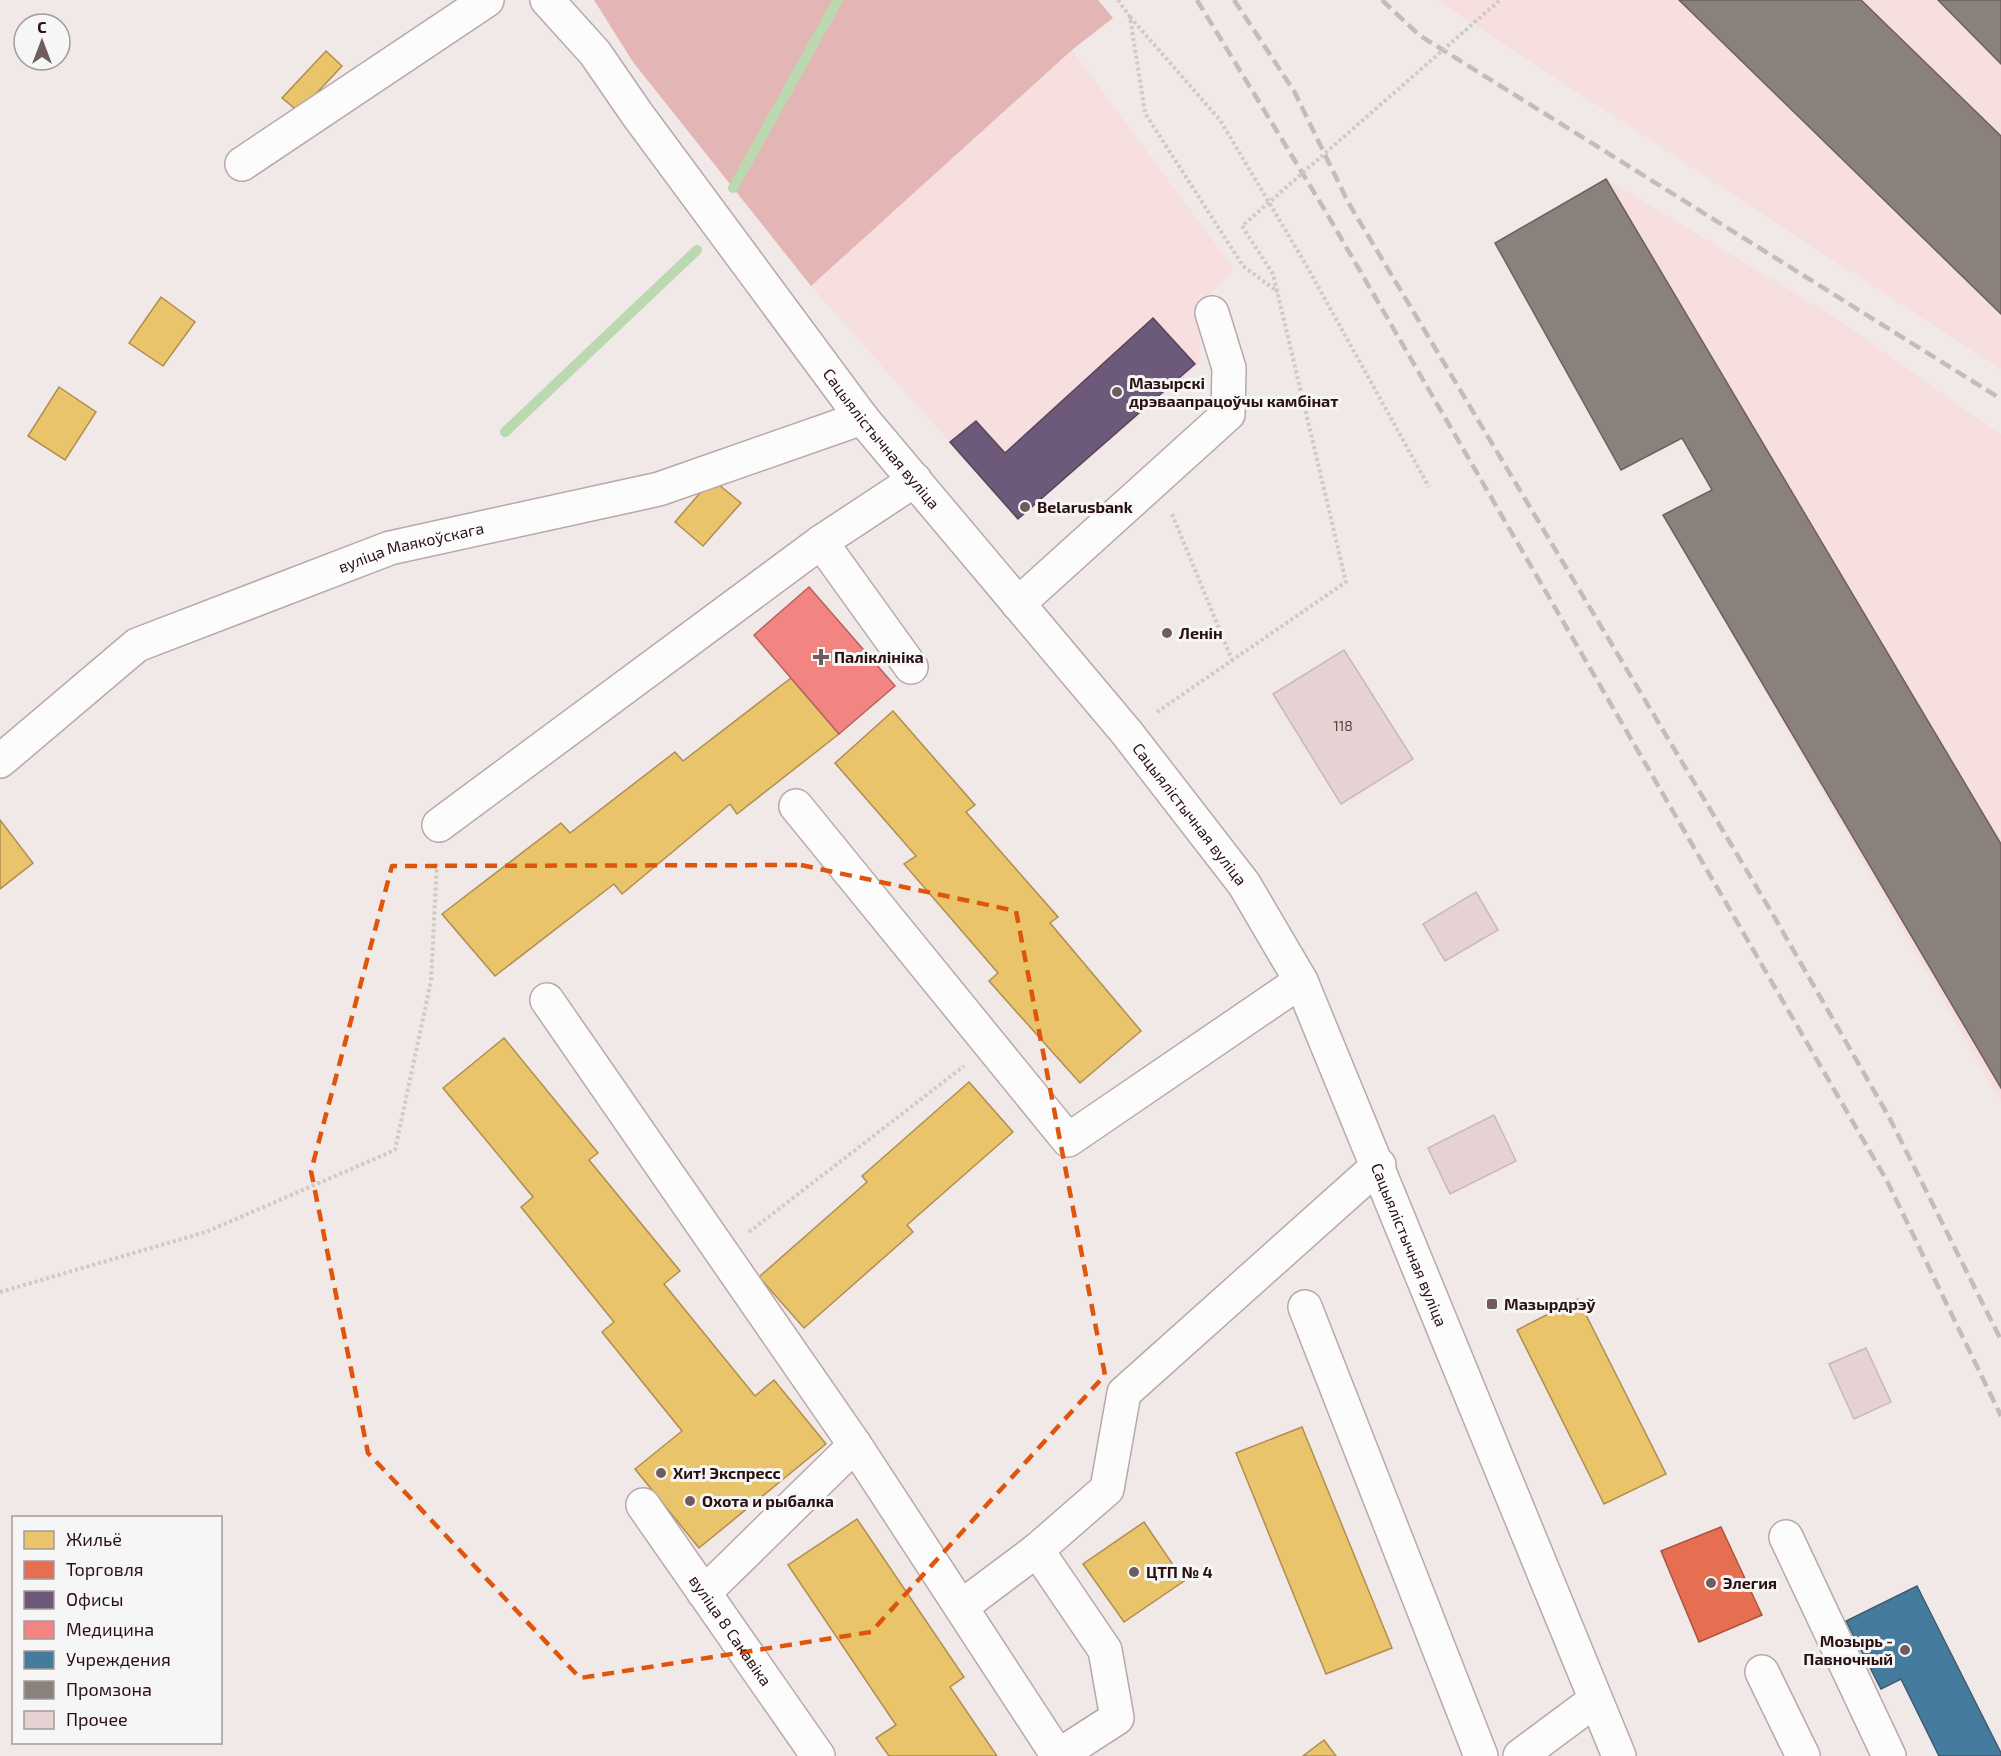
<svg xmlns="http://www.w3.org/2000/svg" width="2001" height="1756" font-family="'Exo 2',sans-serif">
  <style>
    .built { fill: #f7dfdf }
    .forest { fill: #e4b5b5 }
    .homes { fill: #e9c46a; stroke: #b08e4f; stroke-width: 1.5 }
    .shops { fill: #e76f51; stroke: #af523e; stroke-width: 1.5 }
    .offices { fill: #6d597a; stroke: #59435a; stroke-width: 1.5 }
    .health { fill: #f28482; stroke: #b66160; stroke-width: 1.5 }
    .public { fill: #457b9d; stroke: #3d5b73; stroke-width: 1.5 }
    .industry { fill: #8a817c; stroke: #6e5f5c; stroke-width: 1.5 }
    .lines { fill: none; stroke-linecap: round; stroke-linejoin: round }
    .stream { stroke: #bad9af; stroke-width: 10 }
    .building { fill: #e6d2d2; stroke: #cab8b9; stroke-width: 1.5 }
    .minor-casing { stroke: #baa8a9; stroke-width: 36 }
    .path { stroke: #cfc9c9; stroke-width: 4; stroke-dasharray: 3 3; stroke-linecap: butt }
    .minor { stroke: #fdfcfc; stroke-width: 33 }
    .rail { stroke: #c1bcbd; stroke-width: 4.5; stroke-dasharray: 12 6; stroke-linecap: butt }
    .path-bridge { stroke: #cfc9c9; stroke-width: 4; stroke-dasharray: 3 3; stroke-linecap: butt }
    .marked { fill: none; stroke: #df550c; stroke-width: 4.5; stroke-dasharray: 12 8; stroke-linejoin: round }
    .poi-dot { fill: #705c5c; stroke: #f6f6f6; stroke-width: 2 }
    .labels { text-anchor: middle; stroke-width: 6; stroke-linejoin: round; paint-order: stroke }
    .number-label { font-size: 14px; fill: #5a4041 }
    .poi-label { font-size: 16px; font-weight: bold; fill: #2b1011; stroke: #f6f6f6; text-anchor: start }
    .street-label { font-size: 16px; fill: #2b1011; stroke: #f6f6f6 }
  </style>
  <rect width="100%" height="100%" fill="#f1e8e8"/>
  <g class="built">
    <polygon points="1437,0 2001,0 2001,369 1808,244"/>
    <polygon points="1072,50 1234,269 1202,303 1199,365 1018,519 811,286"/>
    <polygon points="1606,179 1836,318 2001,435 2001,1101 1663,515 1712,490 1683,439 1621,470 1495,243"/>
  </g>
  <polygon class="forest" points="594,0 1098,0 1113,18 1072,50 811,286 633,62"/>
  <g class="homes">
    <polygon points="326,51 342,66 299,112 282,98"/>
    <polygon points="161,297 195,322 163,366 129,343"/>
    <polygon points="59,387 96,412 65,460 28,436"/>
    <polygon points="712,479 741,503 703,546 675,522"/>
    <polygon points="791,678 839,734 737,814 730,804 622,894 614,884 495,976 442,914 561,823 570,833 675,752 683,761"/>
    <polygon points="893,711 975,805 966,812 1058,917 1050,923 1141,1031 1080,1083 989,981 998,973 904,864 916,856 835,763"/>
    <polygon points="0,820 33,863 0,889"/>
    <polygon points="504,1038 598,1153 589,1160 680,1271 664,1284 755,1396 774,1380 826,1444 699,1548 635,1469 682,1431 602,1332 614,1322 521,1207 533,1197 443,1088"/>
    <polygon points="969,1082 1013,1132 907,1225 913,1232 804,1328 759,1277 867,1182 862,1176"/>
    <polygon points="1578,1299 1666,1474 1604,1504 1517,1330"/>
    <polygon points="1302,1427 1392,1648 1326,1674 1236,1453"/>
    <polygon points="857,1519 964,1677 950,1687 997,1756 889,1756 876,1738 896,1725 788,1565"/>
    <polygon points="1144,1522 1184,1581 1124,1622 1083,1564"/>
    <polygon points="1324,1740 1336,1756 1303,1756"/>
  </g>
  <polygon class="shops" points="1721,1527 1762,1615 1699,1642 1661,1551"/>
  <polygon class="offices" points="1153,318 1195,364 1018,519 950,442 976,421 1005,453"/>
  <polygon class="health" points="809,587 895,686 839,734 754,635"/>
  <polygon class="public" points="1917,1586 2001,1753 2001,1756 1939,1756 1901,1679 1881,1689 1846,1621"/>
  <g class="industry">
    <polygon points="1679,0 1861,0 2001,136 2001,314"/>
    <polygon points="1938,0 2001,0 2001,64"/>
    <polygon points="1606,179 2001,844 2001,1088 1663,515 1712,490 1682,438 1621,470 1495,243"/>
  </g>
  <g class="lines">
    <g class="stream">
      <polyline points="733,188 838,0"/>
      <polyline points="505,432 697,250"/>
    </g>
  </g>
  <g class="building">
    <polygon points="1344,650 1413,759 1341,804 1273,694"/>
    <polygon points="1476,892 1498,930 1445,961 1423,924"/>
    <polygon points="1494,1115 1516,1161 1450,1194 1428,1148"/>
    <polygon points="1866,1348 1891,1402 1854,1419 1829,1364"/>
  </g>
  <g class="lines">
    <g class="minor-casing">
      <g id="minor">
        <path id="s1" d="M547 0 595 53 637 114 862 418 1127 733 1244 884 1301 981 1619 1756"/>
        <polyline points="242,164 487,0"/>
        <polyline points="1018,604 1228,414 1229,368 1212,313"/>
        <polyline points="911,667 821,542 915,480"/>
        <path id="s2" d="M0 761 137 645 390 548 659 489 862 418"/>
        <polyline points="796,806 1068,1140 1301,981"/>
        <polyline points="439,825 821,542"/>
        <polyline points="547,1000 855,1445 704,1593"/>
        <polyline points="1305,1307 1481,1756"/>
        <polyline points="855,1445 1058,1756 1117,1718 1105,1650 1037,1550"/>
        <path id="s3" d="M643 1505 818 1756"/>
        <polyline points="1786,1537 1889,1756"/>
        <polyline points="961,1607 1037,1550 1107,1489 1124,1393 1379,1165"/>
        <polyline points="1762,1672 1803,1756"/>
        <polyline points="1520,1756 1594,1701"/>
      </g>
    </g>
    <g class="path">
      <polyline points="1118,0 1130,17 1145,113 1243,266 1278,292"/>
      <polyline points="1130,17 1220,120 1305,263 1429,487"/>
      <polyline points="1172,514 1232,660"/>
      <polyline points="1157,712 1346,582 1273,274"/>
      <polyline points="749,1232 964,1066"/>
      <polyline points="0,1292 206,1232 395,1150 431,981 437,861"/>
    </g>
    <use href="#minor" class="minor"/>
    <g class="rail">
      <polyline points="1197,0 1323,207 1887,1181 2001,1416"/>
      <polyline points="1234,0 1294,91 1348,202 1772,913 1889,1117 2001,1340"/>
      <polyline points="1382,0 1419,35 2001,399"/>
    </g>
    <polyline class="path-bridge" points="1273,274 1242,226 1500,0"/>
  </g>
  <path class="marked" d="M801 865 1016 911 1105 1375 871 1632 580 1678 368 1453 311 1171 392 866Z"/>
  <g class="poi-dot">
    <circle cx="1117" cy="392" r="6"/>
    <circle cx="1025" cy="507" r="6"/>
    <circle cx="1167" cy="633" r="6"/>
    <path d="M818 648h6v6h6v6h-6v6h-6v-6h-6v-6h6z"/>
    <rect x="1486" y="1298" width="12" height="12" rx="3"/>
    <circle cx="661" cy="1473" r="6"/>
    <circle cx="690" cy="1501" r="6"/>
    <circle cx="1134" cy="1572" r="6"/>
    <circle cx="1711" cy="1583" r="6"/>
    <circle cx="1905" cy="1650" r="6"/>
  </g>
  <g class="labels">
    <g class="number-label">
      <text x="1343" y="731">118</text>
    </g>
    <g class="poi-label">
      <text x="1129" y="389">Мазырскі<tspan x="1129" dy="18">дрэваапрацоўчы камбінат</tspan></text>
      <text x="1037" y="513">Belarusbank</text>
      <text x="1179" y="639">Ленін</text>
      <text x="834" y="663">Паліклініка</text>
      <text x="1504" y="1310">Мазырдрэў</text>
      <text x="673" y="1479">Хит! Экспресс</text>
      <text x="702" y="1507">Охота и рыбалка</text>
      <text x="1146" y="1578">ЦТП № 4</text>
      <text x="1723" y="1589">Элегия</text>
      <text x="1893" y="1647" text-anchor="end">Мозырь -<tspan x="1893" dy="18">Павночный</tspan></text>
    </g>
    <g class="street-label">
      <text dy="6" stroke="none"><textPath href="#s1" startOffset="552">Сацыялістычная вуліца</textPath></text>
      <text dy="6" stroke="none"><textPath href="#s2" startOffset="471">вуліца Маякоўскага</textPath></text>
      <text dy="6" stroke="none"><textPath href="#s1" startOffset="1038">Сацыялістычная вуліца</textPath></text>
      <text dy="6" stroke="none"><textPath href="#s1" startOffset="1524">Сацыялістычная вуліца</textPath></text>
      <text dy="6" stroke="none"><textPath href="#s3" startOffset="153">вуліца 8 Сакавіка</textPath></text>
    </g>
  </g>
  <rect x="12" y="1516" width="210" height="228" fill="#f6f6f6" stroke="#a59a9a" stroke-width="1.5"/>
  <rect x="24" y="1531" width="30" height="18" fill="#e9c46a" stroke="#a59a9a" stroke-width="1.5"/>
  <text x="66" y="1546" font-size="18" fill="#2b1011">Жильё</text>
  <rect x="24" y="1561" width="30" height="18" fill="#e76f51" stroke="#a59a9a" stroke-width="1.5"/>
  <text x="66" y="1576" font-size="18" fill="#2b1011">Торговля</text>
  <rect x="24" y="1591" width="30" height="18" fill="#6d597a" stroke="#a59a9a" stroke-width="1.5"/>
  <text x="66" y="1606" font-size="18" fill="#2b1011">Офисы</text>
  <rect x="24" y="1621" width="30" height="18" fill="#f28482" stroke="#a59a9a" stroke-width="1.5"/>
  <text x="66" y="1636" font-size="18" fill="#2b1011">Медицина</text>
  <rect x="24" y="1651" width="30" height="18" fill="#457b9d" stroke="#a59a9a" stroke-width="1.5"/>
  <text x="66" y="1666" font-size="18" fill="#2b1011">Учреждения</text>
  <rect x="24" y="1681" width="30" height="18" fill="#8a817c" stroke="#a59a9a" stroke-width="1.5"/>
  <text x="66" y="1696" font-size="18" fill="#2b1011">Промзона</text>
  <rect x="24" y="1711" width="30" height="18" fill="#e6d2d2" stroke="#a59a9a" stroke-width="1.5"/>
  <text x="66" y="1726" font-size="18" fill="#2b1011">Прочее</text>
  <g transform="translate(42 42)"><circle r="28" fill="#f6f6f6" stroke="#a59a9a" stroke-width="1.5"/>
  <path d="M0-4.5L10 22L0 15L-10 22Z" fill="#705c5c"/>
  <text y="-9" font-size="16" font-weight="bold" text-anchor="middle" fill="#2b1011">С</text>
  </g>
</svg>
